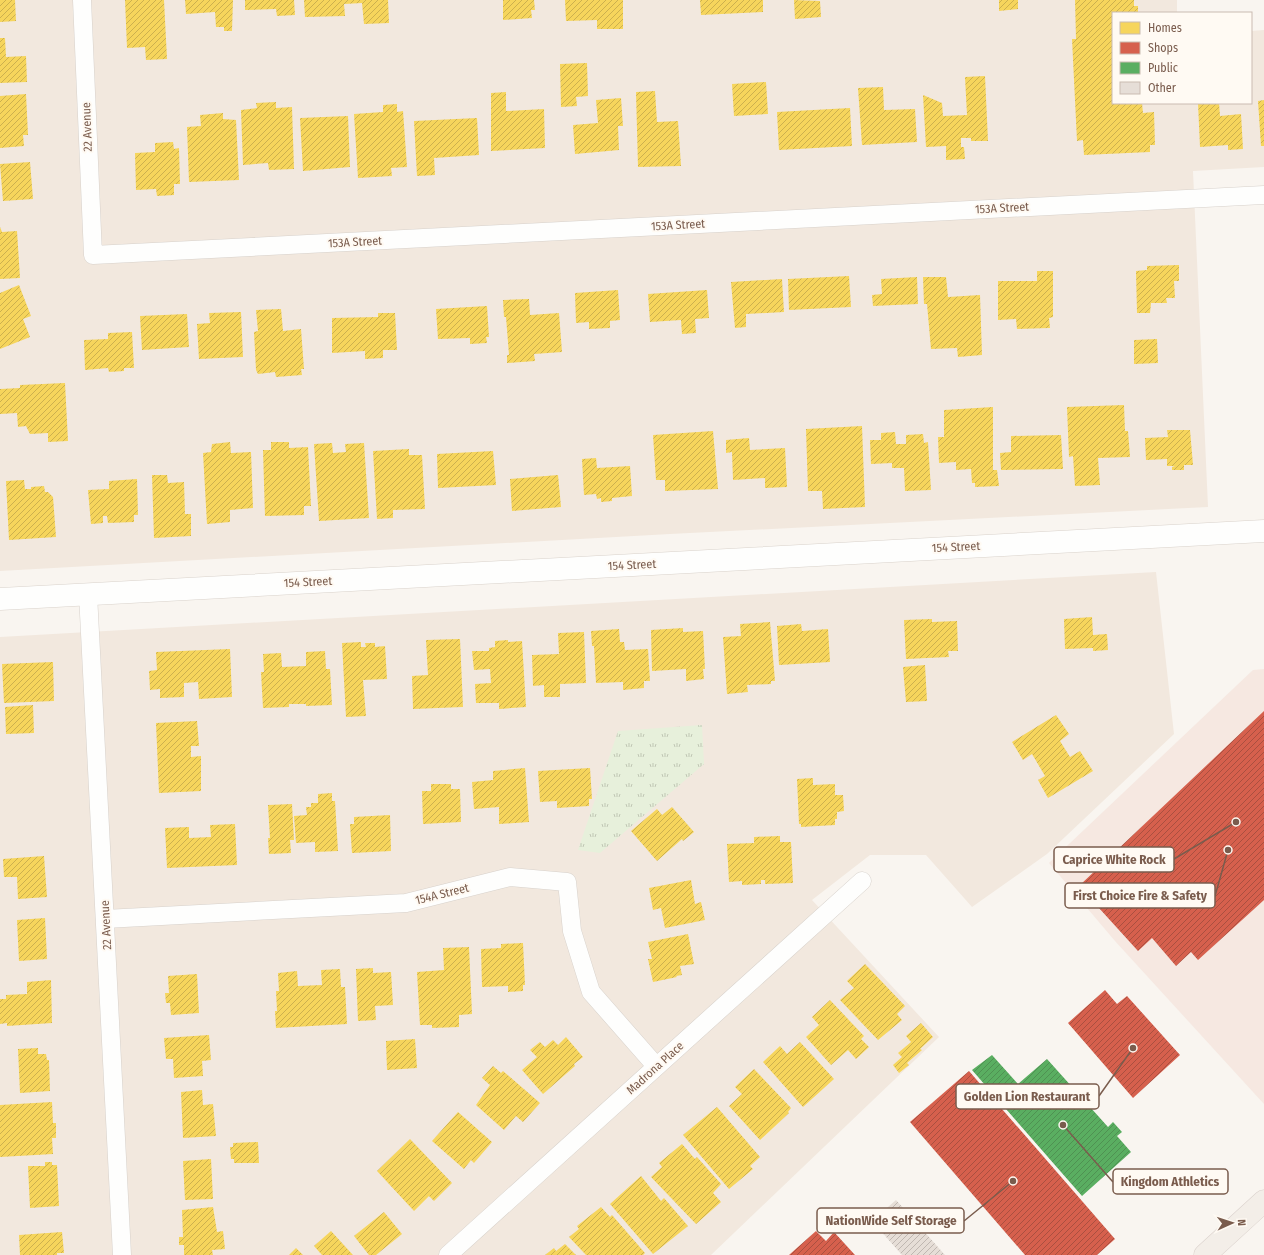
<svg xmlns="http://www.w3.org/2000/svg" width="1264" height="1255" font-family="'Fira Sans Condensed',sans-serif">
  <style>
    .residential { fill: #f2e8de }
    .commercial { fill: #f6e8e1 }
    .park { fill: url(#park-tufts) }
    .homes { fill: url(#homes-hatch) }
    .shops { fill: url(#shops-hatch) }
    .public { fill: url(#public-hatch) }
    .building { fill: url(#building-hatch) }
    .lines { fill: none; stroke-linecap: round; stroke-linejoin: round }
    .street-casing { stroke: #d7d1cb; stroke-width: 19 }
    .secondary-casing { stroke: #d9d2cb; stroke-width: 23 }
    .primary-casing { stroke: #dad1cc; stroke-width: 23 }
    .street { stroke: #fefefd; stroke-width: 18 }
    .secondary { stroke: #fefefd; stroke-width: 22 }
    .primary { stroke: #f3eee8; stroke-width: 22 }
    .labels { text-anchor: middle; stroke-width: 4; stroke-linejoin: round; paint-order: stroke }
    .street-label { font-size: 12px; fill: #7a5c4d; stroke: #fffaf3 }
    .leader { fill: none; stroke: #7a5c4d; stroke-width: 1.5 }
    .callout-dot { fill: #7a5c4d; stroke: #fffaf3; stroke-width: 1.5 }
    .callout { fill: #fffaf3; stroke: #7a5c4d; stroke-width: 1.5 }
    .callout-label { font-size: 13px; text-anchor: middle; font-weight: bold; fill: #7a5c4d }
  </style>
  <defs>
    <pattern id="park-tufts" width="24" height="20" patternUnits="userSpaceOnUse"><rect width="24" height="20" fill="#e7f0db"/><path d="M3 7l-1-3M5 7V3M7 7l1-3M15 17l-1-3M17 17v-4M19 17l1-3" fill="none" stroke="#c0c6b4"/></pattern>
    <pattern id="homes-hatch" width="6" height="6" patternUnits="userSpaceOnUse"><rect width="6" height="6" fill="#f6d55c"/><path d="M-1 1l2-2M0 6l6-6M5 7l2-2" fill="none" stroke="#ccb04e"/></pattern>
    <pattern id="shops-hatch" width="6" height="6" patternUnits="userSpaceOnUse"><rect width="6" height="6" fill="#d6604d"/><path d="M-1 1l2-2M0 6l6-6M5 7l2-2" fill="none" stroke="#aa4f40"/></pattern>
    <pattern id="public-hatch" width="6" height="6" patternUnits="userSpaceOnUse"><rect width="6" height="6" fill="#5aae61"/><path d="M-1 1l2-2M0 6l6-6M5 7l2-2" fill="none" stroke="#4f9152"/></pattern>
    <pattern id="building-hatch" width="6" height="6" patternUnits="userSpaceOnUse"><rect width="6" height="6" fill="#e6ded7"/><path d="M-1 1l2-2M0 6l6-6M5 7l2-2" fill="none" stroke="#bfb7b1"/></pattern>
  </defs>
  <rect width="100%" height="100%" fill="#f9f5f0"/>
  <g class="residential">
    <polygon points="0,0 1177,0 1177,13 1113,13 1113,103 1251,103 1251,31 1264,30 1264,167 1193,171 1208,507 670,534 0,571"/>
    <polygon points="1156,572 1174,734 1047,854 972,907 926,855 870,855 812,900 939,1037 711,1255 0,1255 0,637"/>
  </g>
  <polygon class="commercial" points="1264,669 1264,1104 1115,941 1049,863 1253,670"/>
  <polygon class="park" points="702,725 704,764 600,853 578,850 618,731"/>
  <g class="homes">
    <polygon points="0,0 15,0 16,21 0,22"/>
    <polygon points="125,0 164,0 167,59 146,60 145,47 127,48"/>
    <polygon points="185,0 233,0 232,31 224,31 224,27 216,27 215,12 186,14"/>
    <polygon points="245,0 294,0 295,15 277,16 276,9 245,10"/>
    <polygon points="304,0 388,0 389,23 364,24 362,3 344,4 345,16 305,17"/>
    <polygon points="503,0 534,0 535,10 531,10 532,18 503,20"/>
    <polygon points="565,0 623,0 623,29 597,29 597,20 566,21"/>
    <polygon points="700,0 763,0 763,12 701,15"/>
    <polygon points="794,0 820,1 821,17 795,19"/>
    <polygon points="999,0 1018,0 1018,9 999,11"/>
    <polygon points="1075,0 1134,0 1134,6 1138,6 1138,13 1113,13 1113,103 1142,103 1143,113 1154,112 1155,145 1150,145 1150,152 1084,155 1083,140 1077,141 1072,39 1076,39"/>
    <polygon points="0,38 5,38 6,57 26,56 27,82 0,83"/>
    <polygon points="587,63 588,96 576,97 577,106 561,107 560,64"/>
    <polygon points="985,76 988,141 971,141 971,138 961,138 961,147 964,147 965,159 946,160 946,146 926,147 923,95 942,103 943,116 967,115 965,77"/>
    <polygon points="766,82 768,114 734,116 732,84"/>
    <polygon points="883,87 884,110 915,109 917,142 862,145 858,88"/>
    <polygon points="655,91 657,122 678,121 681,166 638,167 636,92"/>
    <polygon points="506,92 506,111 544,109 545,148 491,151 491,93"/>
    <polygon points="26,94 28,135 23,135 24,146 0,148 0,96"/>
    <polygon points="621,98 623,126 618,126 619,150 575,154 573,125 598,123 596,100"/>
    <polygon points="1264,100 1264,146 1261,146 1258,101"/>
    <polygon points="276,102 276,108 292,107 294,169 269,170 268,163 243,165 241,110 257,108 256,103"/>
    <polygon points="1198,103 1219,103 1220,116 1241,114 1243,149 1228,150 1228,145 1200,147"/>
    <polygon points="397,104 397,112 403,111 407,167 391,168 392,176 358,178 354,114 383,112 383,105"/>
    <polygon points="850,108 852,146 779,150 777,112"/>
    <polygon points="223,113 223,119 236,120 239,180 189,182 187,127 201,126 200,115"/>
    <polygon points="348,116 350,167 303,171 300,118"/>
    <polygon points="477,118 479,155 434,158 435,175 417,176 414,121"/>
    <polygon points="173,142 174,149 179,148 180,184 174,184 174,195 157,196 156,189 136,190 135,153 155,152 155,143"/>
    <polygon points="30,162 33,199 3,201 0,164"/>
    <polygon points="0,227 2,232 17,231 20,278 0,279"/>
    <polygon points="1179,265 1179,281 1174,281 1175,298 1166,298 1167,303 1151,303 1150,313 1137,313 1136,271 1147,270 1147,266"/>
    <polygon points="1037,271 1053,271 1053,317 1049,318 1050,328 1017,329 1016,319 998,320 998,281 1037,281"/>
    <polygon points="849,276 851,307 789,310 788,279"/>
    <polygon points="917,277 918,304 873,306 872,295 882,294 881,279"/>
    <polygon points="923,277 946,277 948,297 980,295 982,355 958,357 957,348 931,349 927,304 924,304"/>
    <polygon points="782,279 784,312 746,314 746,327 735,328 731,282"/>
    <polygon points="19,285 31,316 23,319 30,337 0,349 0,293"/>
    <polygon points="618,290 620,320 610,321 610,328 589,329 589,322 576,323 575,293"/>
    <polygon points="707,290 709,318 695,319 696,333 682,334 681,320 650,322 648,294"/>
    <polygon points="529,299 530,315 559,313 562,352 534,354 535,361 507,363 507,355 509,355 506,317 504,317 503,300"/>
    <polygon points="487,306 489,337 486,337 487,343 470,344 470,338 438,339 436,309"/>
    <polygon points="281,309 283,331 301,329 304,369 301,369 302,375 276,377 275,372 258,374 256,370 254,332 258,331 256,310"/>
    <polygon points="241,312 243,357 199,359 197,324 210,323 209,313"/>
    <polygon points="378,313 395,313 397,350 383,350 383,358 365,359 365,351 332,353 332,318 378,317"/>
    <polygon points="187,314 189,347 142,350 140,316"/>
    <polygon points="132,332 134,368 124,368 124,371 109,372 108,368 85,370 84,340 108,339 108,333"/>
    <polygon points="1157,339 1158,363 1134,364 1134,340"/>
    <polygon points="65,383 68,441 48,442 48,433 30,434 26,426 18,427 17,413 0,414 0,389 20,388 20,385"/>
    <polygon points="1124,405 1125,431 1128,431 1130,457 1098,458 1100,485 1075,486 1073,456 1069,457 1067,407"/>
    <polygon points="993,407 993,470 997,470 999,486 975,487 975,483 972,483 971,469 956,470 956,462 939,463 938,437 944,437 944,410"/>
    <polygon points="862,426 865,507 823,509 822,491 808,491 806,429"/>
    <polygon points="1167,430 1190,430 1193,465 1184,465 1184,470 1172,470 1172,467 1175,466 1167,466 1167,459 1146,460 1145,438 1168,437"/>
    <polygon points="713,431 718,489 665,491 665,480 656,480 653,435"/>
    <polygon points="895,432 896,444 906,444 906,435 923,434 924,443 928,442 931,490 905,491 904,468 892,468 892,463 871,464 870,440 881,440 881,433"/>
    <polygon points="1061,435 1063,469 1001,470 1000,453 1011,452 1011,436"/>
    <polygon points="749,438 750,450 785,448 787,487 765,488 765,478 733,480 732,452 726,453 726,440"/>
    <polygon points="230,442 231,453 251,452 253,508 230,510 230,522 207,524 203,453 211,452 212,444"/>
    <polygon points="271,442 289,442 289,448 308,447 311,506 304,506 304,515 265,516 263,450 271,450"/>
    <polygon points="332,443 333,453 346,452 345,444 364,443 369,518 319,521 314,444"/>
    <polygon points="409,449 409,455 422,455 425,509 393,510 393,518 377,519 373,451"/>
    <polygon points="493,451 496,485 438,488 437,454"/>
    <polygon points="596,458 597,468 630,466 632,496 612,498 612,501 601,502 601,498 597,499 596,494 584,495 582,459"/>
    <polygon points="152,475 167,475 168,483 184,482 185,514 191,514 191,536 154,538"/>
    <polygon points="558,475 561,507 512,511 510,479"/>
    <polygon points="137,479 138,515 134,515 134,522 108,523 107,516 103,516 103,523 91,524 88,490 109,489 109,481"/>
    <polygon points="24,480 25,489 31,489 31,487 44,486 45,492 48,492 53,497 56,537 9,540 6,481"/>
    <polygon points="1092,617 1093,635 1107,634 1108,650 1093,651 1093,648 1065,649 1064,619"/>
    <polygon points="932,619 932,622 957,621 958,651 948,651 949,657 906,659 904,620"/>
    <polygon points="770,622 775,681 771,681 771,684 747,685 748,692 727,694 723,637 741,636 740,624"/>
    <polygon points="801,624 802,631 828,629 830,662 779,665 777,626"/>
    <polygon points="683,628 683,632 703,631 705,669 703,669 704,679 686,681 686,669 652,671 651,630"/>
    <polygon points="619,629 620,642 624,642 625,650 648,649 650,681 644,681 644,688 623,690 623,682 596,683 594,646 592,646 591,631"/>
    <polygon points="584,632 586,683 560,684 560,697 544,697 544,685 533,686 532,655 559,654 558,633"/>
    <polygon points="460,639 463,707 413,709 412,676 428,675 426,640"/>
    <polygon points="508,640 508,642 522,641 526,707 499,709 499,703 476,703 475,684 491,683 490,669 474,670 472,651 489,651 489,648 495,647 495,641"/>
    <polygon points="361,642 361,647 366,647 365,643 375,643 375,647 385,646 387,679 363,680 366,716 346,717 342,643"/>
    <polygon points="230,649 232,697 199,699 198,682 184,683 184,697 160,698 160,689 150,690 149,671 157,670 156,652"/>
    <polygon points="325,651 326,669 330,669 332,705 306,706 306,704 289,704 289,707 263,708 261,672 264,672 263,654 281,653 282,667 306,666 306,652"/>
    <polygon points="53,662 54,701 4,703 2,664"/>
    <polygon points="925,665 927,701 906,702 903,667"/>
    <polygon points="33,705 34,733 6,734 5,707"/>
    <polygon points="1056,715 1069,734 1060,741 1070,757 1080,751 1093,771 1048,798 1038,780 1045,776 1032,754 1023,760 1012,742"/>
    <polygon points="197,721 199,746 191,746 191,757 201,756 201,791 159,793 156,723"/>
    <polygon points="525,768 529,822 499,824 499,807 474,809 472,782 493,780 493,771"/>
    <polygon points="590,768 592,799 589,799 589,806 557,808 557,801 540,802 538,771"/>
    <polygon points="813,778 813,785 835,784 835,795 843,795 844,811 837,812 837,819 835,819 835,825 801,827 801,824 799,824 797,779"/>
    <polygon points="431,784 451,784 451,789 460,789 461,822 423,824 422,791 431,791"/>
    <polygon points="332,793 332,801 335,801 338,851 315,852 315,842 296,843 294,816 307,815 306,807 311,807 311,803 318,803 318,794"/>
    <polygon points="292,804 294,840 290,840 291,853 269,854 268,838 270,838 268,805"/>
    <polygon points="672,807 694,832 683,841 682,839 657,861 631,831 657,809 662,815"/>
    <polygon points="390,815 391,851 352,853 350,824 354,824 354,817"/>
    <polygon points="235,824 237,865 167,868 165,828 189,827 189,838 211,837 210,825"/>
    <polygon points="780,836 780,842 791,842 793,883 765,884 765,880 761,880 761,884 742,885 742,881 729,882 727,844 754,843 754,837"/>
    <polygon points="44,856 47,897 18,899 17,877 4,877 3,859"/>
    <polygon points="691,880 695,904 701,902 705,920 665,928 661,908 653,910 649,888"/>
    <polygon points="45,918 47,959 19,961 17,920"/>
    <polygon points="688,934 694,964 680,966 682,975 676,976 677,977 653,982 648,959 652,959 648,942"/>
    <polygon points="523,943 525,985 523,985 523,991 508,992 508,986 482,987 481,949 501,948 501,944"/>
    <polygon points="469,947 472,1014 459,1015 459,1027 432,1028 432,1025 420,1025 417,972 444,970 443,948"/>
    <polygon points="865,964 905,1006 897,1014 902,1020 878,1040 840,1000 854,988 847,981"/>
    <polygon points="373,968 373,973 391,972 393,1005 375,1006 376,1020 358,1021 356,969"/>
    <polygon points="340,969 341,987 345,987 347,1024 276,1028 275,1011 277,1011 276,991 279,991 278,973 297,971 298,986 322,985 321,970"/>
    <polygon points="197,974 199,1013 171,1015 170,1003 166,1003 165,993 169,993 168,976"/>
    <polygon points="51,980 52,1023 7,1026 7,1023 0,1024 0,999 6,999 6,995 27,994 27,982"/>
    <polygon points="830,1000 864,1036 861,1039 869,1047 856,1059 848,1050 831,1065 806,1037 819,1025 812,1017"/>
    <polygon points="921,1023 933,1037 920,1049 922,1050 907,1063 909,1065 899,1073 893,1065 902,1057 898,1053 911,1042 906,1036"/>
    <polygon points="209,1035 211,1060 202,1061 203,1076 174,1078 173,1059 166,1059 164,1038"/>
    <polygon points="566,1037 583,1057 574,1064 575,1066 543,1094 522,1070 537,1057 530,1050 540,1042 545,1047 553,1040 558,1045"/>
    <polygon points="415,1039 417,1068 387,1070 386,1041"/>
    <polygon points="800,1042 834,1079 803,1107 763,1062 780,1046 787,1054"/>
    <polygon points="38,1048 38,1054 46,1054 47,1060 49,1060 50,1091 20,1093 18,1049"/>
    <polygon points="493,1066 501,1073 503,1071 540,1103 523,1122 516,1116 504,1130 476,1105 490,1085 482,1078"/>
    <polygon points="754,1069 791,1108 788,1112 789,1113 760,1140 729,1106 742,1094 735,1087"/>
    <polygon points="202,1090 203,1105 213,1104 216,1136 183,1138 181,1092"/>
    <polygon points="52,1102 53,1123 56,1123 56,1138 52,1138 53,1154 0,1157 0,1105"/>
    <polygon points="717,1107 760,1157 750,1166 753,1169 729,1189 683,1135"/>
    <polygon points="458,1112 492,1142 474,1163 471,1160 464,1169 432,1141"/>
    <polygon points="410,1139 452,1183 434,1201 429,1196 414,1211 377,1171"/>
    <polygon points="258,1142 259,1163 234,1163 234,1159 231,1159 230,1147 233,1147 233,1143"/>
    <polygon points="682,1144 695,1159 697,1157 721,1184 713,1193 721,1202 696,1224 651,1177 662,1167 659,1163"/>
    <polygon points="211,1159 213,1199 185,1200 183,1161"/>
    <polygon points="45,1162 52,1162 52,1165 57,1165 59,1206 30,1208 28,1166 45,1166"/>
    <polygon points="641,1176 661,1201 664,1198 688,1226 653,1254 610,1204"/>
    <polygon points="213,1207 217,1232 223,1231 225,1249 212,1250 213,1255 184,1255 184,1245 179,1245 179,1237 183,1237 182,1210"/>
    <polygon points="601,1207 610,1217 612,1215 645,1253 643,1255 586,1255 569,1237 579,1229 577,1226"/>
    <polygon points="384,1212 402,1234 376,1255 369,1255 354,1236"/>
    <polygon points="331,1231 353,1255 322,1255 314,1246"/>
    <polygon points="62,1232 64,1253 57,1253 57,1255 20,1255 19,1235"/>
    <polygon points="565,1244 576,1255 545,1255 554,1248 556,1251"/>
    <polygon points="296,1248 303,1255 289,1255"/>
  </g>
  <g class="shops">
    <polygon points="1264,711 1264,900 1198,960 1191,952 1176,966 1152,938 1138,951 1079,886"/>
    <polygon points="1105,990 1117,1004 1127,996 1180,1055 1133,1098 1068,1023"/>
    <polygon points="969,1071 1115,1239 1097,1255 1025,1255 910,1122"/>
    <polygon points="816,1231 826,1241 834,1232 855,1255 789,1255"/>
  </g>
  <polygon class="public" points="992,1055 1018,1084 1047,1059 1108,1127 1113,1122 1122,1132 1117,1136 1131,1152 1082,1196 972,1070"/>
  <polygon class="building" points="896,1200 945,1255 902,1255 872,1221"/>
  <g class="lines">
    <g class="street-casing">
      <g id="street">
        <polyline points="82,0 93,255 1264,195"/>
        <polyline points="88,594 122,1255"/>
        <polyline points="105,919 406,903 510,877 567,882 572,931 591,992 656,1066"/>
        <polyline points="448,1255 862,881"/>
      </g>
    </g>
    <g class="secondary-casing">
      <polyline id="secondary" points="0,599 1264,531"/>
    </g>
    <g class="primary-casing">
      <polyline id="primary" points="1205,1255 1264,1201"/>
    </g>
    <use href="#street" class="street"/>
    <use href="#secondary" class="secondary"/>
    <use href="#primary" class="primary"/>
  </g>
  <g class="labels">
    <g class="street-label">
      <text transform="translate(87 127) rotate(-92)" y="4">22 Avenue</text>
      <text transform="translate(1002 208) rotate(-3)" y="4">153A Street</text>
      <text transform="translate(678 225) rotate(-3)" y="4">153A Street</text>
      <text transform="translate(355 242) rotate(-3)" y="4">153A Street</text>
      <text transform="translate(956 547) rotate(-3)" y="4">154 Street</text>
      <text transform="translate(632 565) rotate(-3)" y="4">154 Street</text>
      <text transform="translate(308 582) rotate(-3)" y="4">154 Street</text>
      <text transform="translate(442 894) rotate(-14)" y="4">154A Street</text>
      <text transform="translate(106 925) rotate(-93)" y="4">22 Avenue</text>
      <text transform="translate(655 1068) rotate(-42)" y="4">Madrona Place</text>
    </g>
  </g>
  <path class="leader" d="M1236 822L1174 859M1228 850L1215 896M1133 1048L1099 1096M1063 1125L1113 1182M1013 1181L964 1221"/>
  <g class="callout-dot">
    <circle cx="1236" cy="822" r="4"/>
    <circle cx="1228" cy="850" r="4"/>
    <circle cx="1133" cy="1048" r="4"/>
    <circle cx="1063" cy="1125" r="4"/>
    <circle cx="1013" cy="1181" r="4"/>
  </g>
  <g class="callout">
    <rect x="1054" y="847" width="120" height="25" rx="4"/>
    <rect x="1065" y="883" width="150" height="25" rx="4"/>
    <rect x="956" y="1084" width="143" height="25" rx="4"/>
    <rect x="1113" y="1169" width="115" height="25" rx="4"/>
    <rect x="817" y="1208" width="147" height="25" rx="4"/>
  </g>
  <g class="callout-label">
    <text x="1114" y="864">Caprice White Rock</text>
    <text x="1140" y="900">First Choice Fire &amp; Safety</text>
    <text x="1027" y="1101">Golden Lion Restaurant</text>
    <text x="1170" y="1186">Kingdom Athletics</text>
    <text x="891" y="1225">NationWide Self Storage</text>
  </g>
  <rect x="1112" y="12" width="140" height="92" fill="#fffaf3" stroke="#cabbb1"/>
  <rect x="1120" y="22" width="20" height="12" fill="#f6d55c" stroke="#cabbb1"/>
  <text x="1148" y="32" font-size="12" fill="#7a5c4d">Homes</text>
  <rect x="1120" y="42" width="20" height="12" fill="#d6604d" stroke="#cabbb1"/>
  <text x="1148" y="52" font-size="12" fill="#7a5c4d">Shops</text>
  <rect x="1120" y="62" width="20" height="12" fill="#5aae61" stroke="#cabbb1"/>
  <text x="1148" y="72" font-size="12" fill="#7a5c4d">Public</text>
  <rect x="1120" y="82" width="20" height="12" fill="#e6ded7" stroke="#cabbb1"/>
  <text x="1148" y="92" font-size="12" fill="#7a5c4d">Other</text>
  <g transform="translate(1232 1223) rotate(87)" stroke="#fffaf3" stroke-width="3" paint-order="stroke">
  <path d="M0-3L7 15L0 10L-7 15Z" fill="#7a5c4d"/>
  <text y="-6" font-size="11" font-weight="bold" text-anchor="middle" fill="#7a5c4d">N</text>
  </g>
</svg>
